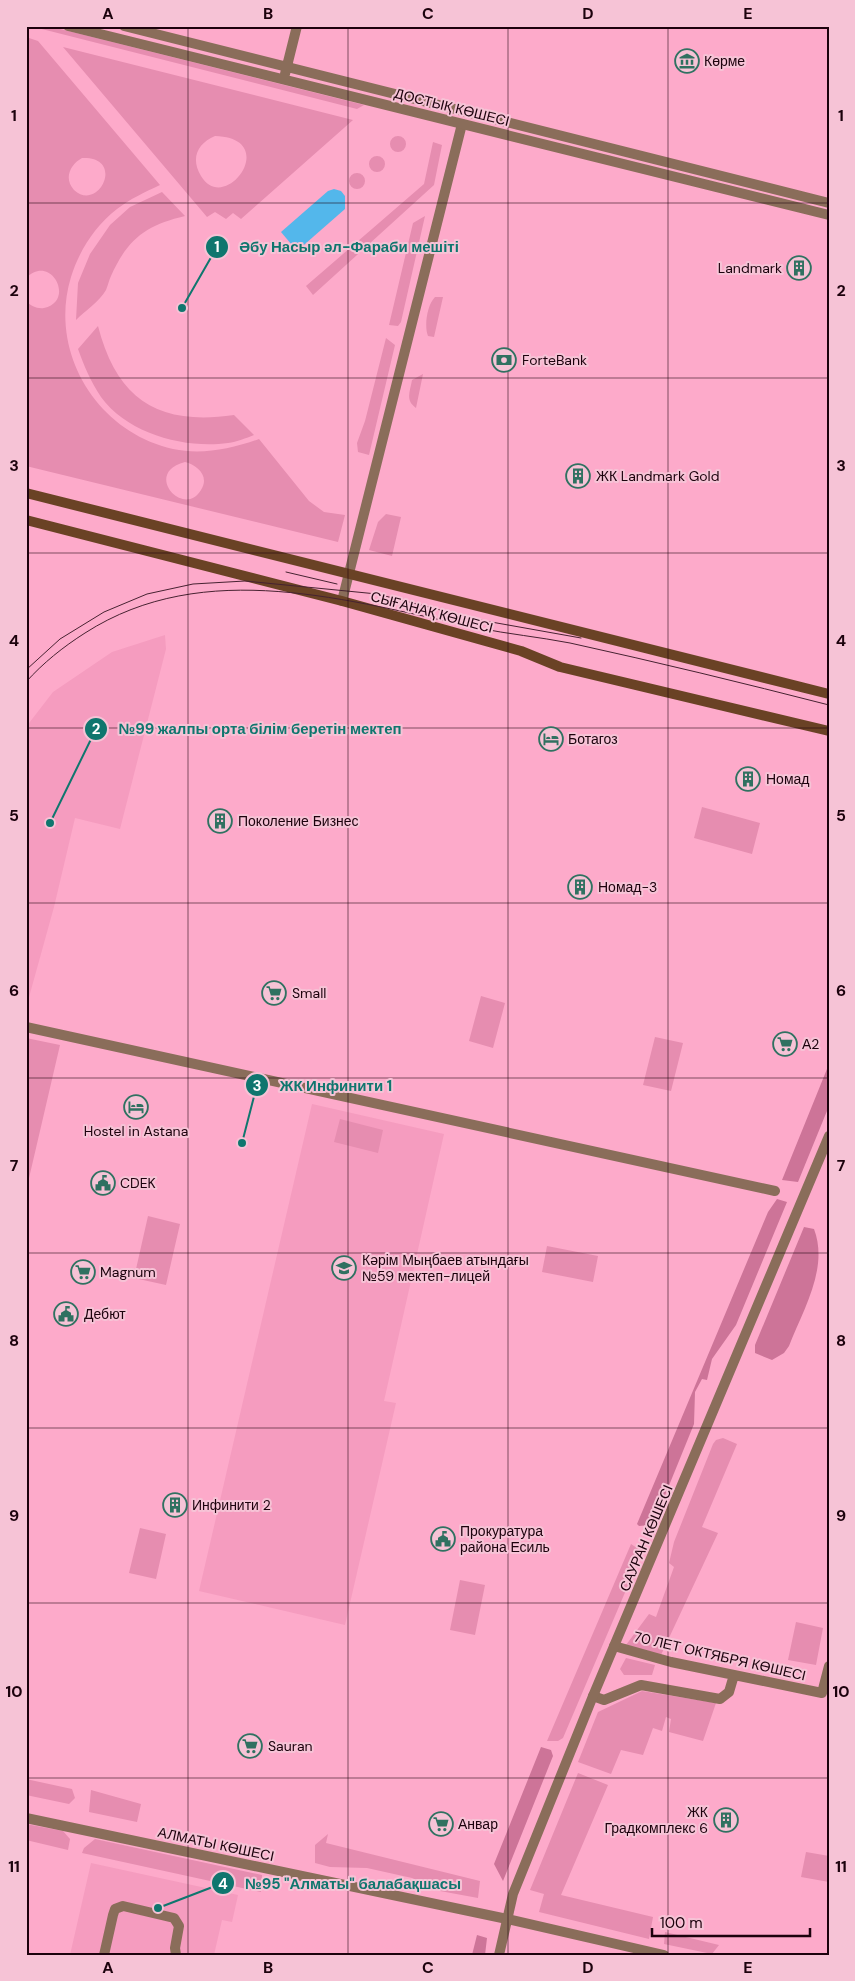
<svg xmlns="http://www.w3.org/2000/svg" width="855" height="1981" font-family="'DM Sans',sans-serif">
  <rect width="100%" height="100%" fill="#fdaaca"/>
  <path fill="#f59cbf" d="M165 635 166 649 120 829 75 818 54 907 26 1008V727L53 692 112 652Z
    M312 1104 444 1134 384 1401 396 1403 345 1625 199 1591Z
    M91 1863 238 1895 232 1922 222 1920 214 1955H70Z"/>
  <path fill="#e68db0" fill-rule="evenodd" d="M30 26H48L364 105 357 109Z
    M26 37 38 41 160 185C145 192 130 199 117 209 95 226 79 251 71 277 48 352 97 432 173 449 202 455 231 449 259 439L309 501 324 512 345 515 338 542 26 466V301C31 306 37 309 44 308 76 301 51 253 26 278ZM82 158C126 156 99 213 74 190 63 178 71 164 82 158ZM185 462C197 465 210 476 201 490 184 519 142 473 185 462Z
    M63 47 353 120 241 219 233 213 226 219 215 212 207 217ZM215 136C282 138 225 216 201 176 190 158 198 143 215 136Z
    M390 144a8 8 0 1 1 16 0a8 8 0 1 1-16 0Z
    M433 142 442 145 434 185 313 295 306 286 424 184Z
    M369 164a8 8 0 1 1 16 0a8 8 0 1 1-16 0Z
    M349 181a8 8 0 1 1 16 0a8 8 0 1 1-16 0Z
    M162 192 185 216C147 225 128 238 111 276 109 280 108 285 106 290 100 301 85 311 76 320L78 283 90 254 110 225 130 207Z
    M425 216 401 322 398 326 389 325 413 223Z
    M435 297H443L434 337 428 336C424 326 427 305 435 297Z
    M98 326C117 400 159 426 234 415L254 435C246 438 237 442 228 443 185 449 128 434 101 397 91 382 84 366 78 349Z
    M386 338 395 345 369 455 358 452 357 443 365 421Z
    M423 374 416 408C405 400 410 392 412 380Z
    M386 514 401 517 392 556 369 550 378 522Z
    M702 807 760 823 752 854 694 838Z
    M481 996 505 1003 493 1048 469 1041Z
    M655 1037 683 1043 671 1091 643 1085Z
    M26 1038 60 1045 26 1191Z
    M340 1119 383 1130 378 1153 334 1142Z
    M148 1216 180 1224 166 1285 134 1278Z
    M547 1246 598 1256 593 1282 542 1272Z
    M723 1438 737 1444 702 1527 718 1533 661 1655 626 1645 649 1614 656 1617 674 1567 669 1563 674 1542 713 1444 716 1440Z
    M140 1528 166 1534 156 1579 129 1573Z
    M631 1544 640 1550 638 1562 563 1738 558 1741H547Z
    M460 1580 485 1585 475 1635 450 1630Z
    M796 1622 823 1628 816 1665 788 1660Z
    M626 1658 655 1665 652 1675H624L620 1669Z
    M642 1691 716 1703 703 1741 669 1732 671 1719 666 1717 662 1731 653 1728 643 1755 621 1750 611 1774 578 1762 598 1712Z
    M578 1773 608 1785 561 1895 653 1917 649 1939 539 1912 544 1894 530 1890Z
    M26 1779 72 1789 75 1798 69 1804 26 1795Z
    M91 1790 141 1804 137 1822 89 1812Z
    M26 1824 63 1831 70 1839 68 1850 26 1840Z
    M328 1834 326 1843 480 1881 478 1898 440 1891 412 1878 367 1868 330 1867 315 1863V1845Z
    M95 1839 262 1875 261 1892 82 1853 84 1848Z
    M806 1852 829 1856V1882L801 1877Z
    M665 1932 719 1945 712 1954 664 1944Z"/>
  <path fill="#cd7498" d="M829 1064V1106L798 1182 782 1180Z
    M777 1199 787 1202 736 1325 712 1359 707 1380 702 1379 695 1392 694 1424 655 1520 650 1525 639 1526 637 1524 768 1212Z
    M804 1227 814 1229C829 1268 803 1310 789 1346L784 1353 772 1360 755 1353V1345Z
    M541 1747 551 1750 553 1756 503 1881 494 1864Z
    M477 1935 487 1938 485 1955H472Z"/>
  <path fill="#53b7eb" d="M334 189 341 191 345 196V209L297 251 281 232 328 191Z"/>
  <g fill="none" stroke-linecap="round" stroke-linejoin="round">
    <path stroke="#8a6d5a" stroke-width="10" d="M342 601 462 124
      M26 1027 775 1191
      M614 1646 671 1662 822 1693 829 1666
      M593 1696 604 1700 641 1685 720 1699 729 1692 734 1675
      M26 1818 507 1919 664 1955
      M104 1955 113 1915 115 1909 123 1906 174 1918 179 1926 175 1948 176 1955"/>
    <path stroke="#8a6d5a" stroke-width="10" d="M68 26 829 215
      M124 26 829 203
      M285 74 297 26
      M499 1955 513 1894 593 1696 829 1136"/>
    <path stroke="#6a4225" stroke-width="10" d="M26 493 829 694
      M26 520 342 601 521 651 560 667 829 731"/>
    <path stroke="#472231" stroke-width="1" d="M286 572 337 584
      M26 670 60 639 104 612 147 594 193 584 245 581 377 594 480 620 581 638
      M26 682C43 663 63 647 85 633 205 556 349 601 478 628 508 634 539 637 570 643 657 662 743 683 829 705"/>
  </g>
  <path fill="none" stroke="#1c020d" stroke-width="1" stroke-opacity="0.55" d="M188 26V1955M348 26V1955M508 26V1955M668 26V1955M26 203H829M26 378H829M26 553H829M26 728H829M26 903H829M26 1078H829M26 1253H829M26 1428H829M26 1603H829M26 1778H829"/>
  <defs>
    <g id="museum-ring" transform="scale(1.25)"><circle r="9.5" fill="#f6c3d6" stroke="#307161" stroke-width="1.5"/><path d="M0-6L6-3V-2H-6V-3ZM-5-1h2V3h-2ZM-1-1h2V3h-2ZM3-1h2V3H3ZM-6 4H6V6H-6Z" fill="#307161"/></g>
    <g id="building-ring" transform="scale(1.25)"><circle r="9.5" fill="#f6c3d6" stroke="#307161" stroke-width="1.5"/><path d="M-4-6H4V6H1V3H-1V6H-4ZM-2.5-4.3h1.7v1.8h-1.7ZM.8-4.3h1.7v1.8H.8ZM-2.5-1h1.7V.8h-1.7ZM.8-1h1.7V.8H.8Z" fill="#307161"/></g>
    <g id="bank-ring" transform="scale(1.25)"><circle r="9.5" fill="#f6c3d6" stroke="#307161" stroke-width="1.5"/><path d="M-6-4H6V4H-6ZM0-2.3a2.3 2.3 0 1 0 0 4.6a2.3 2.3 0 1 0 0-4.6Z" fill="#307161"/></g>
    <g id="hotel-ring" transform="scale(1.25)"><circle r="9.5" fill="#f6c3d6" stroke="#307161" stroke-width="1.5"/><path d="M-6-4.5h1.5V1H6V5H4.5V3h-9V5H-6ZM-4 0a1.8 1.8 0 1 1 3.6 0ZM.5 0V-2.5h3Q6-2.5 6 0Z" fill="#307161"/></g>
    <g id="supermarket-ring" transform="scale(1.25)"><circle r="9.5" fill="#f6c3d6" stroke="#307161" stroke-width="1.5"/><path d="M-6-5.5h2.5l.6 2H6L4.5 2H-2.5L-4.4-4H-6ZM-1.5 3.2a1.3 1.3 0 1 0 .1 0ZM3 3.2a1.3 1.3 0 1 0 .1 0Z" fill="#307161"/></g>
    <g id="civic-ring" transform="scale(1.25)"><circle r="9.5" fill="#f6c3d6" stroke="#307161" stroke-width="1.5"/><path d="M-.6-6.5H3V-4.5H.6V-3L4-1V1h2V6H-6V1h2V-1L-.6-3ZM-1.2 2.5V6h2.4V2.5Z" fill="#307161"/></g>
    <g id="school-ring" transform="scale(1.25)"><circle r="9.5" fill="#f6c3d6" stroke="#307161" stroke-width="1.5"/><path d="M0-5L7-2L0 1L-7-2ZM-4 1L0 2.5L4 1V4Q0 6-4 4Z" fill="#307161"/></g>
  </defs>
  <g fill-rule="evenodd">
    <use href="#museum-ring" x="687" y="61"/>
    <use href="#building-ring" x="799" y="268"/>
    <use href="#bank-ring" x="504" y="360"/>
    <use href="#building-ring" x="578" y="476"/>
    <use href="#hotel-ring" x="551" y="739"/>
    <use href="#building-ring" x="748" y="779"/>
    <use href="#building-ring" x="220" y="821"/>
    <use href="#building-ring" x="580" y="887"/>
    <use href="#supermarket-ring" x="274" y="993"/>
    <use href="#supermarket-ring" x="785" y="1044"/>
    <use href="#hotel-ring" x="136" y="1107"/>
    <use href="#civic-ring" x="103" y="1183"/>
    <use href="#school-ring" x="344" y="1268"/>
    <use href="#supermarket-ring" x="83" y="1272"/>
    <use href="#civic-ring" x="66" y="1314"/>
    <use href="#building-ring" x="175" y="1505"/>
    <use href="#civic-ring" x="443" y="1539"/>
    <use href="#supermarket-ring" x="250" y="1746"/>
    <use href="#building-ring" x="726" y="1820"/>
    <use href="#supermarket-ring" x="441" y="1824"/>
  </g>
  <g text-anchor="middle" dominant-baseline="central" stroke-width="4" stroke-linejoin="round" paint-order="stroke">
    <g font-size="14" fill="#1c020d" stroke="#f6c3d6" text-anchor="start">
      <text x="704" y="61">Көрме</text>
      <text x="782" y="268" text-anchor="end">Landmark</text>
      <text x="522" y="360">ForteBank</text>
      <text x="596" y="476">ЖК Landmark Gold</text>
      <text x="568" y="739">Ботагоз</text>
      <text x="766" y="779">Номад</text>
      <text x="238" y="821">Поколение Бизнес</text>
      <text x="598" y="887">Номад-3</text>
      <text x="292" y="993">Small</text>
      <text x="802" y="1044">А2</text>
      <text x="136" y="1131" text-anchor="middle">Hostel in Astana</text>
      <text x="120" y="1183">CDEK</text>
      <text x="362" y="1260">Кәрім Мыңбаев атындағы<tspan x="362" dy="16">№59 мектеп-лицей</tspan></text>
      <text x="100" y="1272">Magnum</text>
      <text x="84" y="1314">Дебют</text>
      <text x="192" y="1505">Инфинити 2</text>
      <text x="460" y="1531">Прокуратура<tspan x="460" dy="16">района Есиль</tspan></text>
      <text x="268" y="1746">Sauran</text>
      <text x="708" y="1812" text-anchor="end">ЖК<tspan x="708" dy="16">Градкомплекс 6</tspan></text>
      <text x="458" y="1824">Анвар</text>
    </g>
    <g font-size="14" fill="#1c020d" stroke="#f6c3d6">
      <text transform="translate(452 107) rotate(14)">ДОСТЫҚ КӨШЕСІ</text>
      <text transform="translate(432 612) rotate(15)">СЫҒАНАҚ КӨШЕСІ</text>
      <text transform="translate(646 1538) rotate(-67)">САУРАН КӨШЕСІ</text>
      <text transform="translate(720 1656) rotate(13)">70 ЛЕТ ОКТЯБРЯ КӨШЕСІ</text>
      <text transform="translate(216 1844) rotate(12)">АЛМАТЫ КӨШЕСІ</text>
    </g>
  </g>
  <path fill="none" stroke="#0f766e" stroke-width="2" d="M182 308L217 247M50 823L96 729M242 1143L257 1085M158 1908L223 1883"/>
  <g fill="#0f766e" stroke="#f6c3d6" stroke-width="2">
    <circle cx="182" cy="308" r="5"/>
    <circle cx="50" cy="823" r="5"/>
    <circle cx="242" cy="1143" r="5"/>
    <circle cx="158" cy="1908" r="5"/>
    <circle cx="217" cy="247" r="12"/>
    <circle cx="96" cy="729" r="12"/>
    <circle cx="257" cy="1085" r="12"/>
    <circle cx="223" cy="1883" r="12"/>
  </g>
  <g font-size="15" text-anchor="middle" font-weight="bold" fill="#fff">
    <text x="217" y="252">1</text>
    <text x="96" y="734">2</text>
    <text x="257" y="1091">3</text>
    <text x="223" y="1889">4</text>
  </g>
  <g font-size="15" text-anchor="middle" font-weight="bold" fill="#0f766e" stroke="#f6c3d6" stroke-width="4" stroke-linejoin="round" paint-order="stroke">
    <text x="349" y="252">Әбу Насыр әл-Фараби мешіті</text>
    <text x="260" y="734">№99 жалпы орта білім беретін мектеп</text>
    <text x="336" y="1091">ЖК Инфинити 1</text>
    <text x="353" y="1889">№95 "Алматы" балабақшасы</text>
  </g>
  <rect width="855" height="1981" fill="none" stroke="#f6c3d6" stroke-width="55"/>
  <path d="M652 1928v8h158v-8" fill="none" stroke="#1c020d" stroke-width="2.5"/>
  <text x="660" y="1928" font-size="15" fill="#1c020d" stroke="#f6c3d6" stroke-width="4" paint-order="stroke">100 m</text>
  <rect x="28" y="28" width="800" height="1926" fill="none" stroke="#1c020d" stroke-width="2"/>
  <g font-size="16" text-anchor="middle" font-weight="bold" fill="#1c020d">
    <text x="108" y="19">A</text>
    <text x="268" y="19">B</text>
    <text x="428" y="19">C</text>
    <text x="588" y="19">D</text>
    <text x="748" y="19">E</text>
    <text x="14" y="121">1</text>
    <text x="841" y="121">1</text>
    <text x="14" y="296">2</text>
    <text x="841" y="296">2</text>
    <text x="14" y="471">3</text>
    <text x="841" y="471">3</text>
    <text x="14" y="646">4</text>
    <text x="841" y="646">4</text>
    <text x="14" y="821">5</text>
    <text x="841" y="821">5</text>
    <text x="14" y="996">6</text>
    <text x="841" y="996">6</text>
    <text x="14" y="1171">7</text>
    <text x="841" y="1171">7</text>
    <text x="14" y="1346">8</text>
    <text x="841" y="1346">8</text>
    <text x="14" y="1521">9</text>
    <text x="841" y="1521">9</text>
    <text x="14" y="1697">10</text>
    <text x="841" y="1697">10</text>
    <text x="14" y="1872">11</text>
    <text x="841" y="1872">11</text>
    <text x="108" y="1973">A</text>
    <text x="268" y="1973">B</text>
    <text x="428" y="1973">C</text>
    <text x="588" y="1973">D</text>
    <text x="748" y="1973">E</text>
  </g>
</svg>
